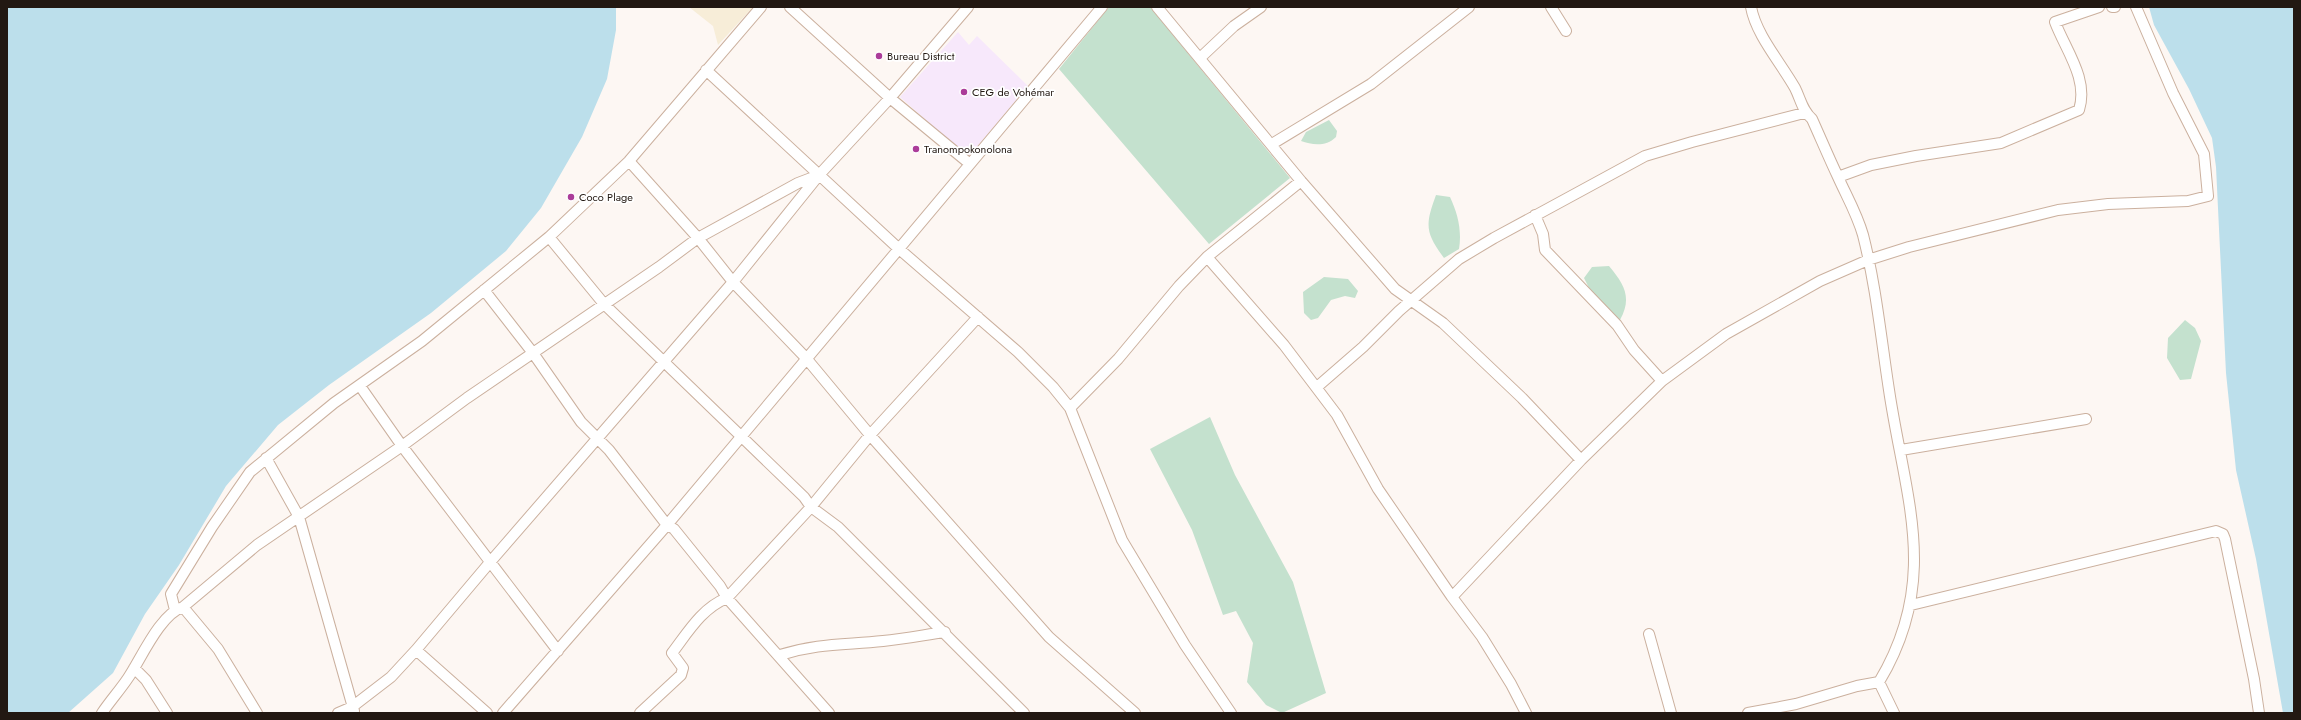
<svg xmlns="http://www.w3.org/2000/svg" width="2301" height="720" font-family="Jost,sans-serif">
  <rect width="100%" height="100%" fill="#fdf7f3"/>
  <path fill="#f7edd8" d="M689 7H753L718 45 713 26Z"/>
  <path fill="#f7e8fb" d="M958 32 969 45 977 36 1028 86 968 157 900 97Z"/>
  <path fill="#c4e1ce" d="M1109 7H1150L1290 178 1209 244 1059 69Z
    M1329 120 1337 131 1336 137C1326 147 1312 145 1301 141L1306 132Z
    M1436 195 1450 197C1458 214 1462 231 1459 249L1444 258C1425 232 1425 225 1436 195Z
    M1609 266C1625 285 1632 298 1620 320L1592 294 1584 278 1592 267Z
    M1324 277 1348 279 1358 291 1355 298 1345 296 1331 300 1318 318 1311 320 1304 313 1303 292Z
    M2185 320 2195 328 2201 341 2191 379 2180 380 2167 358 2168 338Z
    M1210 417 1235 475 1293 582 1326 693 1282 713 1266 705 1247 682 1253 643 1236 611 1223 615 1192 530 1150 449Z"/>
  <path fill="#bcdfeb" d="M7 7H616V30L607 79 582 137 541 208 506 251 431 313 329 385 278 425 226 486 179 565 145 614 113 673 68 713H7Z
    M2149 7H2294V713H2283L2256 559 2236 470 2226 373 2216 167 2212 138 2189 89 2154 25Z"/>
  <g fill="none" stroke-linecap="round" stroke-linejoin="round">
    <g stroke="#cbb09e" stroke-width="12">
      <path id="minor" d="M790 7 890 98 970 164
        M1157 7 1301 181 1395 289 1443 323 1522 398 1581 460
        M1551 7 1566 31
        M2112 7H2115
        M1200 58 1234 26 1261 7
        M706 70 898 248 1018 352 1053 387 1070 408 1122 540 1185 645 1231 713
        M1272 144 1371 84 1469 7
        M629 161 698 238 733 282 806 358 870 435 1049 637 1135 713
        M1838 177 1871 165 1916 156 2001 143 2079 110C2089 79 2065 49 2055 22L2099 7
        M1535 215 1543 234 1545 250 1617 325 1634 350 1662 381
        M549 237 604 304 804 497 811 507 838 527 1024 713
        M1207 257 1284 345 1337 415 1378 489 1452 597 1482 637 1511 684 1526 713
        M484 290 533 353 581 422 609 450 667 525 674 529 720 586 727 598 829 713
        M360 386 402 446 558 651
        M1317 387 1363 347 1399 311 1459 259 1494 238 1645 156 1692 142 1804 113
        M1070 408 1118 359 1179 286 1207 257 1301 181
        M1901 450 2086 419
        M266 458 299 517 354 711
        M1452 597 1581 460 1662 381 1726 334 1820 281 1868 260 1909 247 2058 210 2108 204 2188 201 2208 196 2204 154 2173 93 2136 7
        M1911 605 2216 531 2223 534 2225 539 2254 679 2259 713
        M183 607 218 649 257 713
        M175 610 171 594 212 527 250 472 334 403 422 341 549 237 629 161 761 7
        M1649 634 1671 713
        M416 650 487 713
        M780 655C818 643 845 645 883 641 904 639 924 635 945 632
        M134 668 146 680 167 713
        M1879 682 1894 713
        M102 713C110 701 120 690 128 678 141 659 160 614 183 607L257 545 402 446 467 398 659 267 698 238 798 183 819 175
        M338 713 352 707 391 677 416 650 491 561 733 282 819 175 890 98 968 7
        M503 713 667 525 1102 7
        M640 713 681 675 683 668 672 653C688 632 702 608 727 598L811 507 870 435 978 317
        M1748 713 1796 704 1857 686 1879 682C1941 579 1905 498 1889 390 1881 338 1876 286 1863 235 1857 214 1847 197 1838 177 1829 158 1821 139 1812 119 1802 110 1801 100 1795 88 1781 63 1756 35 1751 7"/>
    </g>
    <use href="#minor" stroke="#fff" stroke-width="10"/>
  </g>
  <g fill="#ab3c99" stroke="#fff" stroke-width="1.5">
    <circle cx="879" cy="56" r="4"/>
    <circle cx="964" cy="92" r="4"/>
    <circle cx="916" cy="149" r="4"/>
    <circle cx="571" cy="197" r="4"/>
  </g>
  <g text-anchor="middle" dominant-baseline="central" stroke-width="3.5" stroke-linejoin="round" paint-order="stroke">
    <g font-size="11" fill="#221812" stroke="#fff" text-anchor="start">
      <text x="887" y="56">Bureau District</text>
      <text x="972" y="92">CEG de Vohémar</text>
      <text x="924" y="149">Tranompokonolona</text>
      <text x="579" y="197">Coco Plage</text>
    </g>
  </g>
  <rect width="2301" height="720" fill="none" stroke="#221812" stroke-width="16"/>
</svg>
